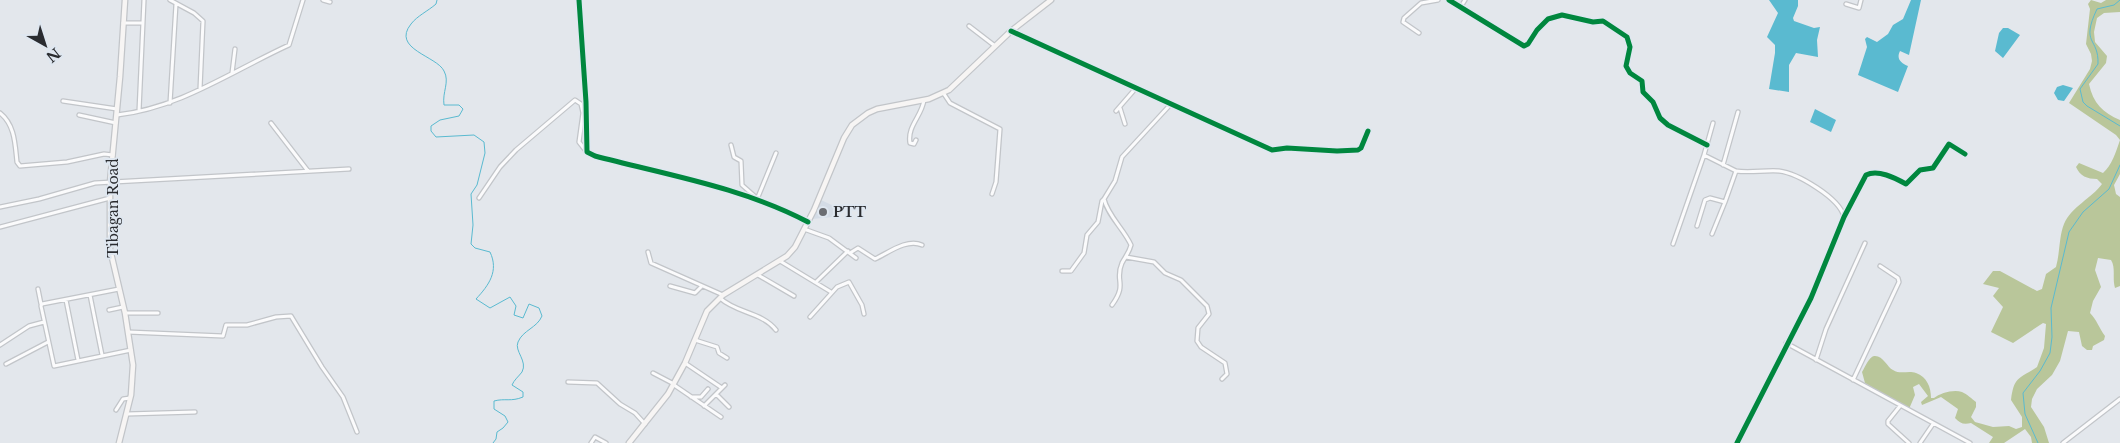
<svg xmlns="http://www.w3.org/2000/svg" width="2120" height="443" font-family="'Libre Baskerville',serif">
  <rect width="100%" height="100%" fill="#e3e7ec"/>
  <path fill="#d4dce6" d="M821 200 838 208 833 217 812 219Z"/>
  <path fill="#b9c69a" d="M2091 0 2101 3 2106 0H2120V12L2104 13 2097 18 2094 32 2095 42 2107 56 2106 63 2089 84C2093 103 2103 113 2120 120V174L2114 185 2116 194 2120 197V286L2115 288C2112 278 2116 268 2111 260L2098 258 2095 270 2101 287 2093 301 2090 313C2097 320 2099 328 2105 336L2104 340 2093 346 2092 350H2087L2082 346 2079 332 2068 331 2060 361 2052 375 2037 389 2032 399 2031 407 2044 427 2049 443H2032L2031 437 2025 429 2004 443H1989L1993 437 1971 423C1963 425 1960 423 1955 418L1958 409 1941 397 1922 405 1921 402 1928 396 1919 384 1913 387 1915 395 1909 409 1865 383 1862 372C1865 367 1869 357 1874 356 1883 355 1887 367 1893 370 1901 375 1908 370 1916 373 1927 377 1931 387 1931 398H1934C1940 393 1954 389 1962 392 1967 394 1972 399 1976 402V407L1971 417 1975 422 1993 427 2009 426 2016 429 2022 427V417L2011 400C2014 376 2019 379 2037 367L2044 348 2046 324 2043 323 2013 343 1991 332 2003 307 1993 296 1999 288 1983 284 1993 271H2000L2037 291 2042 289 2046 274 2056 267C2060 253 2059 236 2064 224 2071 207 2092 198 2102 184L2097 179C2087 179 2080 176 2076 167L2079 163 2103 173C2112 165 2116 152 2120 140L2116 135 2069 103 2090 69 2092 61 2091 54 2086 44 2090 9 2088 4Z"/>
  <path fill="#5abad0" d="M1769 0H1798V6L1793 18 1794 21 1814 28 1820 27 1817 40 1818 57 1796 53 1789 65V92L1769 89 1775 53V45L1767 37 1778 13Z
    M1911 0H1921L1909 55 1900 51C1896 59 1901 63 1908 66L1898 92 1858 75 1867 47 1865 39 1867 37 1877 42 1888 34 1893 25 1903 19Z
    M2003 28H2008L2020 35 2003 58 1995 51 1999 33Z
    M2063 85 2073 88 2064 101 2058 100 2054 93 2057 87Z
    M1815 109 1836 120 1831 132 1810 122Z"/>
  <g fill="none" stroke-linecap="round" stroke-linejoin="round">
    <path stroke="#5abad0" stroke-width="1" d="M437 0 436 4C428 11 417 16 411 24 391 49 437 56 444 71 450 82 442 92 444 105H459L463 109 459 116 440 120 431 126V131L436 137 474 135 484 142 485 153 477 185 471 194 473 225 471 244 475 248 490 252C499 271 489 285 476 299L490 308 510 297 516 306 514 315 523 318 529 304 539 308 542 316C537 328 523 330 518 342 514 351 528 361 522 372 519 376 514 380 512 385L523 392V397C511 402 505 398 494 401V409L505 416 508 422 503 428 497 432 496 439 493 443
      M2120 0 2114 5 2097 9C2080 45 2099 37 2098 64L2080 89 2083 102 2087 106 2120 126
      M2038 443 2025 414 2023 393 2040 371 2050 353 2052 337 2051 308 2069 232 2083 212 2109 189 2120 165"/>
    <g stroke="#c2c5c9" stroke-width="5.5">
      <path id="street" d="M170 0 194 13 203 21 200 89
        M323 0 330 2
        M579 0 586 102 587 152 595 156C667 175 741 187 808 222
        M1449 0 1524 46 1528 44 1537 30 1548 19 1562 15 1593 22 1603 21 1627 37 1630 47 1626 66 1630 73 1642 81 1643 92 1653 102 1660 118 1668 125 1707 145
        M1846 4 1859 8 1861 0
        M1460 8 1465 0
        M123 23H143
        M969 26 995 46
        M1011 31 1272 150 1287 148 1337 151 1358 150 1361 148 1368 131
        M1419 33 1403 22 1404 18 1421 3 1438 0
        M232 73 235 49
        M944 94 950 103 1000 129 996 182 992 194
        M63 101 117 109
        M170 103 176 4
        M1120 108 1125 124
        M139 111 144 0
        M1116 111 1136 88
        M0 113C15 125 15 144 17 162L20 166 67 162 104 154 113 155
        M79 115 116 123
        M117 115C180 108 232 71 289 45L303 0
        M271 123 308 171
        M1713 123 1704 155 1736 171
        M916 140 914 144 910 143C907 126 922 116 924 100
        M731 145 734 157 741 161 742 185 759 200
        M1723 165 1738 112
        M758 197 776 153
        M479 198 500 167 516 150 575 100 581 104 583 113 579 142 586 151
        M0 207 39 199 95 183 349 169
        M1697 226 1705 200 1710 198 1725 202 1736 171C1750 173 1765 170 1779 171 1797 173 1840 198 1844 217
        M0 227 110 198
        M804 229 829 238 856 258
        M1712 234 1725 202
        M1673 244 1704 155
        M648 252 651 263 723 295
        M850 253 858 248 875 259C888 253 907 238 922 245
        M1126 257 1154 262 1165 273 1181 280 1207 306 1209 314 1198 328 1197 341 1201 347 1225 363 1227 374 1222 379
        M780 261 831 292
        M1062 271H1071L1084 253 1087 235 1098 222 1102 201 1104 199
        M758 275 794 296
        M816 282 848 251
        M670 286 695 293 702 286
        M38 289 41 304
        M119 289 42 304 41 306 54 366 131 350
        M90 295 102 355
        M720 298C736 313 762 312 776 330
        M66 300 78 360
        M1112 305C1128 283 1114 281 1122 263 1125 257 1129 253 1131 245 1124 229 1108 216 1104 199L1115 181 1122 157 1170 105
        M109 310 123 307
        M125 313H158
        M810 317 837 287 849 282 862 305 864 314
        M128 332 223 336 226 325H247L276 317 291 316 322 367 343 397 357 432
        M695 340 717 347 719 353 727 358
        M1786 343 1970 443
        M0 345 29 326 44 322
        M1816 360 1826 329 1865 243
        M685 363 722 388
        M6 364 48 342
        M653 373 674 384
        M1853 380 1899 282 1898 278 1880 266
        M568 382 597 383 620 404 635 413 645 424
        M674 385 721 417
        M716 394 729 407
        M691 397H701L708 389
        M704 406 725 385
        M1900 406 1888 421V424L1909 443
        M116 410 123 399 130 398
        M127 414 195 412
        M591 443 595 437 606 443
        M1737 443 1811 298 1844 217 1866 175C1878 169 1895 178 1906 184L1920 170 1933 168 1949 144 1965 154
        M1920 443 1933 424
        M2063 443 2120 399"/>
    </g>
    <g stroke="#c2c5c9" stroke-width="7">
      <path id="secondary" d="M119 443 131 395 133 365 125 313 110 249V182L120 77 125 0
        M629 443 668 394 685 363 707 311 723 295 787 256 795 247 814 210 844 138 852 125 868 113 877 109 929 99 949 90 1011 31 1051 0"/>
    </g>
    <use href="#street" stroke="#fbfbfc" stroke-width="3"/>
    <use href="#secondary" stroke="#f7f5f4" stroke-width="4.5"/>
    <g stroke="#dfe7f0" stroke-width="8">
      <path id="cycleway" d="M579 0 586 102 587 152 595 156C667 175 741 187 808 222
        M1449 0 1524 46 1528 44 1537 30 1548 19 1562 15 1593 22 1603 21 1627 37 1630 47 1626 66 1630 73 1642 81 1643 92 1653 102 1660 118 1668 125 1707 145
        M1011 31 1272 150 1287 148 1337 151 1358 150 1361 148 1368 131
        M1737 443 1811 298 1844 217 1866 175C1878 169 1895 178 1906 184L1920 170 1933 168 1949 144 1965 154"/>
    </g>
    <use href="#cycleway" stroke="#00873e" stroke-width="5"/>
  </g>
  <circle fill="#6b6d72" stroke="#dfe7f0" stroke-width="2" cx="823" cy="212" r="5"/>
  <g text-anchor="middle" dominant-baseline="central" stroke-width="4" stroke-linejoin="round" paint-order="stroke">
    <g font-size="14" fill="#2a2c30" stroke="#dfe7f0">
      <text transform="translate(113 208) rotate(-90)">Tibagan Road</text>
    </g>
    <g font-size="14" font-weight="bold" fill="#2a2c30" stroke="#dfe7f0" text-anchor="start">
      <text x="833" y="212">PTT</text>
    </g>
  </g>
  <g transform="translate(45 45) rotate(141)" stroke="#dfe7f0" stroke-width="4" paint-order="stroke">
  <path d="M0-4L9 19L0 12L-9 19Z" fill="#2a2c30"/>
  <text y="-8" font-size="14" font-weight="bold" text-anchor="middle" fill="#2a2c30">N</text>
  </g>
</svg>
